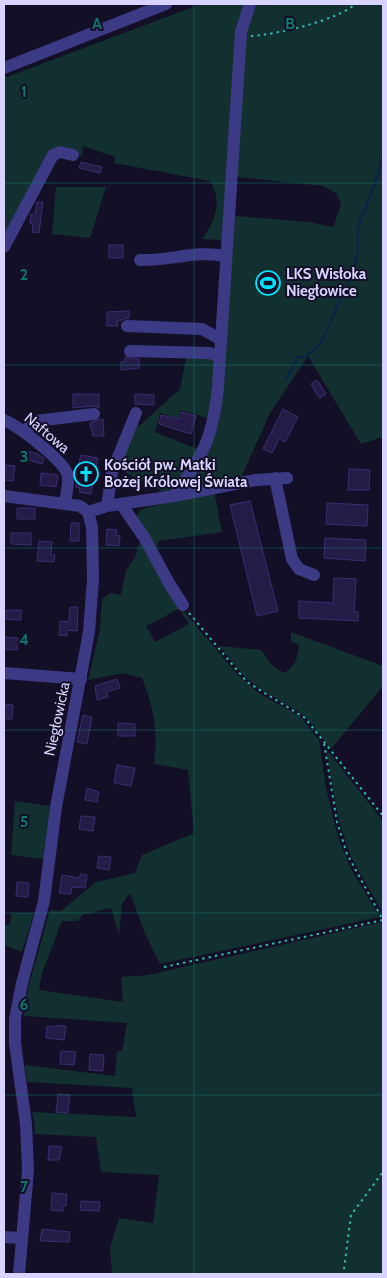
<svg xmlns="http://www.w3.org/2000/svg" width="387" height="1278" font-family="Cabin,sans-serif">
  <rect width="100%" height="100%" fill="#130f26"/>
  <path fill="#12302f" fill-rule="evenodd" d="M201 4H247L224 240 202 239C215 222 223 201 210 181L114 163 115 157 83 146 82 156 63 149 4 241V78Z
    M253 4H383V437L361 444 308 356 270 413 241 478 182 492C201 467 211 449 219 419L235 216 309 222 333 227 341 205 337 194 323 186 238 177 233 173 243 33Z
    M56 187H106L90 238 52 234Z
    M187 354 215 359 211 419 180 410 178 418 160 413 155 432 200 450 173 490 163 492 116 468 134 425 139 426 180 389Z
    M214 491 222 532 159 541 155 550 137 516 141 509Z
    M141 538 181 608 238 675 257 692 301 717 319 740 326 788 338 837 352 871 380 917 160 964 144 931 130 893 122 904 119 935 111 908 82 915 78 921H62L42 973 39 990 123 1002 121 977C130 975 139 977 148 975 225 957 304 940 382 922L383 1274H112L110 1248 119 1218 153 1223 159 1175 101 1172 96 1137 34 1134 35 1124 32 1112 136 1117 132 1088 27 1082 25 1065 115 1076 117 1051H122L127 1023 24 1016 28 988 49 913 51 910 61 911 96 882 135 873 142 855 194 833 188 770 154 764C158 732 154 708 142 678L123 673 88 680 100 630 102 599 110 593 121 595 126 571 135 557ZM179 609 189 624 155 642 146 626Z
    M291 632 383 666V686L331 749 311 723 299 712 257 687 244 676 219 646 261 650C268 659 274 670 285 673 296 664 298 657 299 644L291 642Z
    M326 749 383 821V914L351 857 339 822Z
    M15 801 50 806 44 859 11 855Z
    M11 913H34L22 952 4 945V925H10Z"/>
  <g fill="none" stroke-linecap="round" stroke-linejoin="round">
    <path stroke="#0c2248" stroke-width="2.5" d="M287 378 298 357H305L321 343 351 276 358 252V227L378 175 383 155"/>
  </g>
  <path fill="#241b47" stroke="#3b2d73" d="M81 162 102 167 100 173 79 168Z
    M37 202H43L39 233 32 232 33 224 30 223 31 214H35Z
    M109 245H123V258H109Z
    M129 311V318L117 321 118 326H107V312Z
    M125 357 139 359V368L121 370V362H125Z
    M317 380 326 394 319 398 311 384Z
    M73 394H99V408L93 406 73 408Z
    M135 394 154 395V405L135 404Z
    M283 409 298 417 285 442 279 439 272 453 263 449Z
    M181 412 196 416 191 434 159 424 161 415 179 419Z
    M100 419H103L104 436H93L90 423Z
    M27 451 38 454 44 458 42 464 25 459Z
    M81 455 98 458 91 494 79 492 80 488 76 487V473Z
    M5 465 15 466 13 481 4 480Z
    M349 469 370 470 369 490H348Z
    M41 473 58 475 56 487 40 485Z
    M250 501 278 611 257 616 230 505Z
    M327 503 368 505 367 526 326 524Z
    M17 508H35V519H17Z
    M71 523H79V541H70Z
    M107 529 117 530 116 535 120 536 119 546 106 545Z
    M11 533H31V545L11 544Z
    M325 538 366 540 365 561 324 558Z
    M39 541 52 542 51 555H55L54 562 37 561Z
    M334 578 356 579 354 612H358V621L299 618V601L333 603Z
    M70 607H78L77 631 67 630V636L59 635 60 621 69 622Z
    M6 610H21V620L6 619Z
    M5 637 18 638 17 650 4 649Z
    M117 679 120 688 107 692 108 697 97 700 95 686Z
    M4 704 13 705 12 719H4Z
    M83 715 92 717 87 744 77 742Z
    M118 723 135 724V736H118Z
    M117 765 135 768 131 786 114 783Z
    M87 788 99 792 97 802 85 800Z
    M81 816 95 817 93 831 79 829Z
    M99 856 111 857 109 870 97 868Z
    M80 874 87 875 85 888 72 887 71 894 59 893 62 875 80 878Z
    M17 882 29 883 28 897 16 896Z
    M57 1025 66 1026 64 1040 46 1038 47 1026 57 1027Z
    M61 1051 76 1052 74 1065 60 1064Z
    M90 1054 104 1055 103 1071 89 1070Z
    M58 1094 70 1095 68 1113 56 1112Z
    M49 1146 62 1147 59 1160H48Z
    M52 1193 67 1194 66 1206H63V1211L51 1210Z
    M81 1201 100 1202 99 1211 80 1210Z
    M42 1229 70 1232 69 1242 40 1241Z"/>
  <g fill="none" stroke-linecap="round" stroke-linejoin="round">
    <path stroke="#2fb8b0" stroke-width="2" stroke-dasharray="2.5 4" stroke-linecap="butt" d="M251 36C274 35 339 20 355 4
      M189 613 247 682 305 718 383 816
      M164 967 383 920 347 854 337 822 324 743
      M344 1269 351 1215 383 1172"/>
    <path stroke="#3d3a85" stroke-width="12" d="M4 68 166 4
      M4 247 53 155 60 152 73 155
      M140 260C170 261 196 250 225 256
      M127 326 202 329 220 339
      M130 351 209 353 219 356
      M4 420C18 426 65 461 68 476 69 484 66 495 65 503
      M26 432 31 423 36 421 94 414
      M275 478 292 559 299 569 314 575
      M4 496 80 506 88 512 92 527 93 579 89 632 56 807 44 901 22 983 15 1019V1043L26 1124 28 1170 19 1274
      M174 496 256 480 287 478
      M121 504 144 537 169 583 183 605
      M107 506 112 472 136 413
      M88 512 107 506 174 496C203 456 213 437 218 387L241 32 250 4
      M4 673 81 679
      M4 1237 22 1238"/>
  </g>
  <path fill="none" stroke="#0f766e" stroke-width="1" stroke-opacity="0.55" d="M194 4V1274M4 183H383M4 365H383M4 548H383M4 730H383M4 913H383M4 1095H383"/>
  <defs>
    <g id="stadium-ring" transform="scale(1.25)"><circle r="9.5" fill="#130f26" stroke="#00e5ff" stroke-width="1.5"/><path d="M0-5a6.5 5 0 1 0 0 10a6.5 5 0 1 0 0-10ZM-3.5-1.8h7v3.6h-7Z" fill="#00e5ff"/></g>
    <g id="church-ring" transform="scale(1.25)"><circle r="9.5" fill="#130f26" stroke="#00e5ff" stroke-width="1.5"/><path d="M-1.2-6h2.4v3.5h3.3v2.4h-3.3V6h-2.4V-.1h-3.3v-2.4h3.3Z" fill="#00e5ff"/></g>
  </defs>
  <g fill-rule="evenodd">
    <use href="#stadium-ring" x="268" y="283"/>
    <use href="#church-ring" x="86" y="474"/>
  </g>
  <g text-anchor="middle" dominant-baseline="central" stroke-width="4" stroke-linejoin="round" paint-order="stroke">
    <g font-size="15" font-weight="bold" fill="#d9d4ff" stroke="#130f26" text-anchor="start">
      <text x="286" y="274">LKS Wisłoka<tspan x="286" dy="17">Niegłowice</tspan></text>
      <text x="104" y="465">Kościół pw. Matki<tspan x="104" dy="17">Bożej Królowej Świata</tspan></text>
    </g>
    <g font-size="15" fill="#d9d4ff" stroke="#130f26">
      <text transform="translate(47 433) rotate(40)">Naftowa</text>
      <text transform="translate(57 719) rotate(-78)">Niegłowicka</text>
    </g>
  </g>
  <g font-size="16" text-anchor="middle" font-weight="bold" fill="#0f766e" stroke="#130f26" stroke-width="4" stroke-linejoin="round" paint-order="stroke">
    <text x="97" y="29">A</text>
    <text x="290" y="29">B</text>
    <text x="24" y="97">1</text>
    <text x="24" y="280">2</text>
    <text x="24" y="462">3</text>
    <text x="24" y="645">4</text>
    <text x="24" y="827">5</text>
    <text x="24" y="1010">6</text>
    <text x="24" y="1192">7</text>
  </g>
  <rect width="387" height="1278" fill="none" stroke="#d9d4ff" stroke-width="10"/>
</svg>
